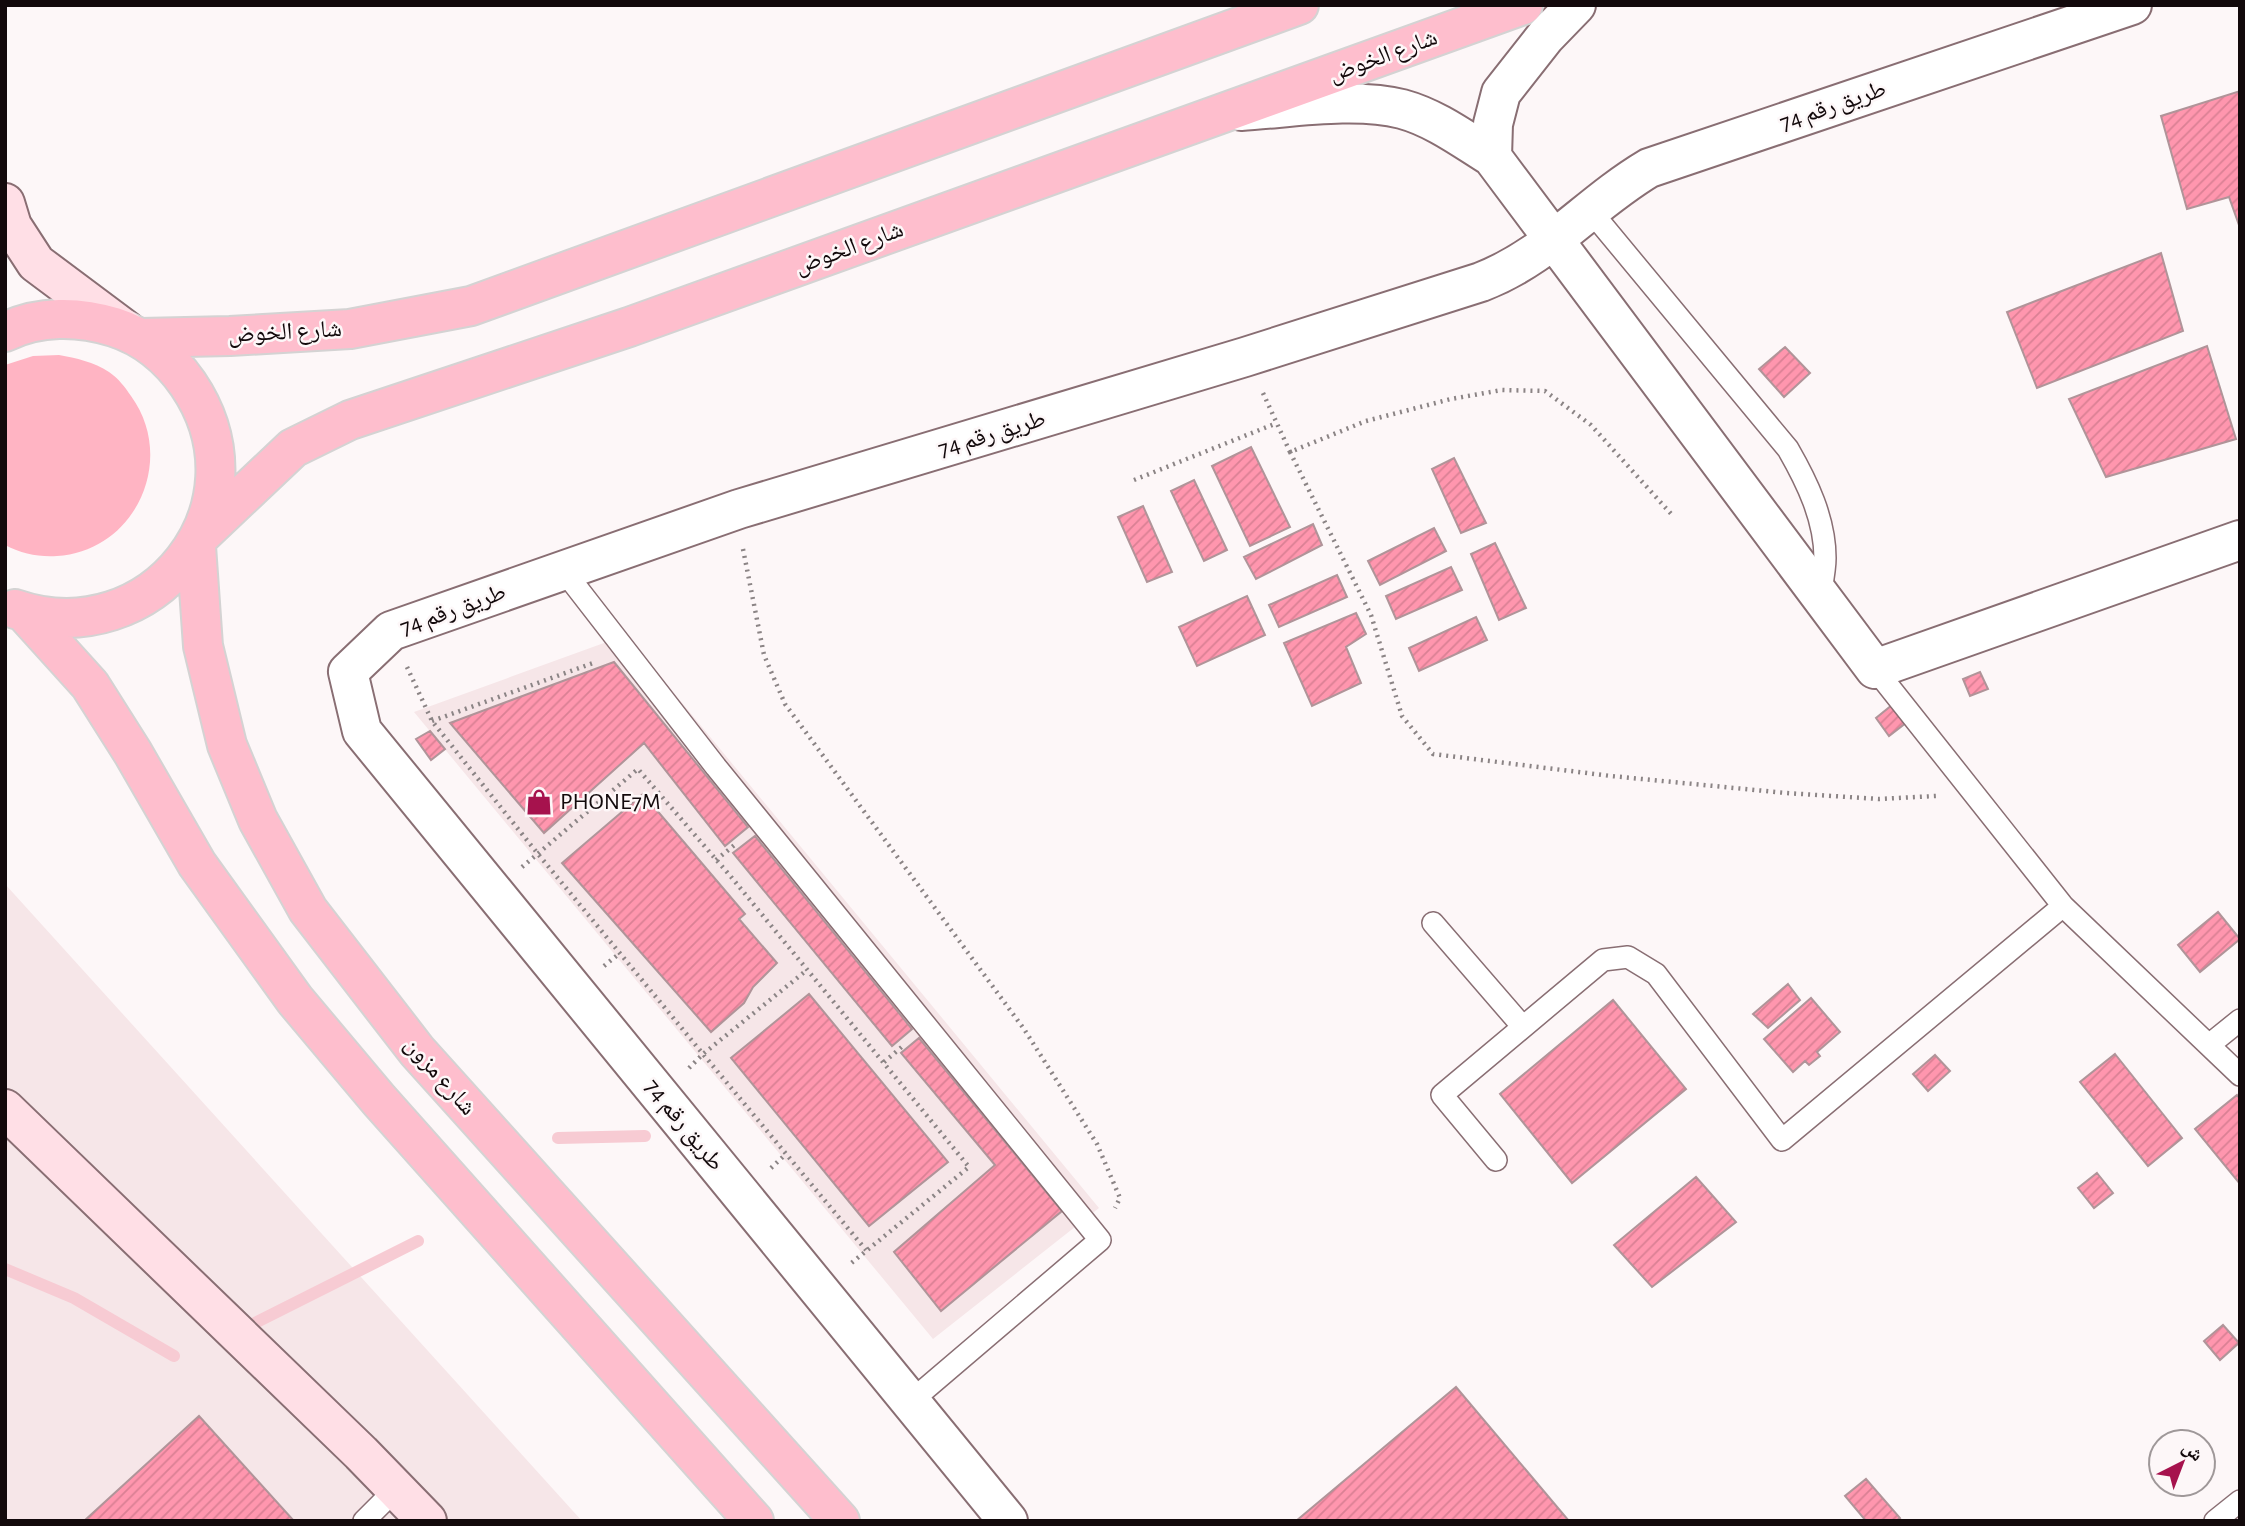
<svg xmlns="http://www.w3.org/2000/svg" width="2245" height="1526" font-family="'Alegreya Sans','Noto Naskh Arabic',sans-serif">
  <defs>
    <pattern id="building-hatch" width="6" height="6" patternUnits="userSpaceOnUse" patternTransform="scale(1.75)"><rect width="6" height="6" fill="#ff96ae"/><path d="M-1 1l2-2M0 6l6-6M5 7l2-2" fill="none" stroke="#da8094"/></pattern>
  </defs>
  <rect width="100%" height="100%" fill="#fdf7f8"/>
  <path fill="#f6e6e8" d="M626 635 1099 1208 933 1339 414 712Z
    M5 884 582 1521H5Z"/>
  <path fill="#ffb4c3" d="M59 355C76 358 94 362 109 372 118 378 125 387 131 396 177 459 136 551 57 556 38 557 22 554 5 545V365L33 356Z"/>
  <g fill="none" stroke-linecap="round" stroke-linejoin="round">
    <path stroke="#f7cbd3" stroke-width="12" d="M558 1138 645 1136
      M5 1269 74 1298 174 1356
      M253 1324 418 1241"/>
  </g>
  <path fill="url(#building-hatch)" stroke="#b09499" stroke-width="2" d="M2240 91V228L2229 197 2187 209 2161 116Z
    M2161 253 2183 331 2037 388 2007 312Z
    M2207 346 2236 439 2106 477 2069 399Z
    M1785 347 1810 373 1784 397 1759 369Z
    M1251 447 1290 527 1250 546 1212 466Z
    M1454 458 1486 523 1461 533 1432 469Z
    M1194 480 1227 550 1204 561 1171 491Z
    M1143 506 1172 572 1147 582 1118 517Z
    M1313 524 1322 545 1256 579 1244 557Z
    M1434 528 1446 551 1380 585 1368 561Z
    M1495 543 1526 608 1499 620 1471 554Z
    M1451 567 1462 590 1396 619 1386 596Z
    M1337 575 1347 597 1279 627 1269 605Z
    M1247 596 1265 635 1197 666 1179 627Z
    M1356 613 1366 634 1346 647 1361 683 1312 706 1284 643Z
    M1476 617 1487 640 1419 671 1409 648Z
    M614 662 748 827 725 846 644 743 544 833 450 723Z
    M1980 672 1988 689 1970 696 1963 679Z
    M1897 701 1911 719 1889 736 1876 718Z
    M430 731 445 749 431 760 416 739Z
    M643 794 745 914 739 919 777 963 753 987 744 1003 711 1032 562 863Z
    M755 836 912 1029 892 1046 733 853Z
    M2218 912 2240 939 2200 972 2178 945Z
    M1788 984 1800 1000 1768 1028 1753 1014Z
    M809 994 948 1162 869 1226 731 1058Z
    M1811 998 1840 1032 1817 1052 1820 1056 1809 1065 1805 1061 1793 1072 1764 1039Z
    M1613 1000 1686 1089 1572 1183 1500 1094Z
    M919 1038 1062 1211 941 1311 894 1252 995 1165 901 1053Z
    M2115 1054 2182 1138 2148 1166 2080 1082Z
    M1935 1055 1950 1071 1928 1091 1913 1074Z
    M2237 1095 2240 1099V1184L2195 1129Z
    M2097 1173 2113 1193 2094 1208 2078 1188Z
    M1696 1177 1736 1222 1652 1287 1614 1245Z
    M2223 1325 2239 1343 2220 1360 2204 1341Z
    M1456 1387 1569 1521H1296Z
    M199 1416 294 1521H84Z
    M1866 1479 1900 1518 1896 1521H1866L1845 1496Z"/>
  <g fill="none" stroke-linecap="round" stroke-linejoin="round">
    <g stroke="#896e73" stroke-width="24">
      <path id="lane" d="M1589 209 1788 449C1807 482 1825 519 1825 558 1825 570 1822 584 1820 596
        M564 571 716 767 1100 1240 910 1402
        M1875 669 2063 906 2240 1075
        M1433 923 1523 1027
        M2209 1045 2240 1020
        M1496 1160 1442 1095 1603 960 1628 957 1656 974 1782 1140 2063 906
        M364 1521 396 1489
        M2215 1521 2240 1501"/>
    </g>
    <g stroke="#896e73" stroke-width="42">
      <path id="street" d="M1241 111C1290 108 1355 97 1402 109 1435 118 1463 139 1492 157L1875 669 2240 540
        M1492 157 1493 124 1501 93 1545 37 1576 5
        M1008 1521 362 731 348 672 391 631 739 509 1245 357 1481 282C1548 256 1587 205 1649 168L2132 5"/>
    </g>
    <g stroke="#896e73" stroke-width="42">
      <path id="secondary" d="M5 203 12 226 36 263 127 331
        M5 1109 361 1453 427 1521"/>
    </g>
    <g stroke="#d4d3d3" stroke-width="42">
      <path id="primary" d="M5 332C39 315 79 316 114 327 145 337 170 358 188 384 271 506 152 656 15 609
        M141 338 230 336 350 329 471 306 1299 5
        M202 534 293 448 350 420 629 327 1523 5
        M196 546 203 646 227 745 258 820 308 910 417 1051 840 1521
        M24 612 90 685 133 753 197 864 295 1000 379 1100 754 1521"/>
    </g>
    <path stroke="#8b8485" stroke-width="4.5" stroke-dasharray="2 5" stroke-linecap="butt" d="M1263 393 1290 452 1366 421 1451 399 1502 390 1545 391 1591 425 1673 516
      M1290 452 1371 615 1402 716 1433 754 1611 776 1786 793 1879 799 1936 796
      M1134 480 1277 423
      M743 549 764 655 785 704 1024 1029 1097 1144 1120 1198 1115 1208
      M407 667 432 721 538 854 703 1054 807 970
      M432 721 596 662
      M716 860 737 843
      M522 867 638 769 732 878 969 1167 849 1265
      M604 966 620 953
      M884 1062 904 1045
      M689 1068 703 1054 866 1250
      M771 1168 786 1154"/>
    <use href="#lane" stroke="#fff" stroke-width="21"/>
    <use href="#street" stroke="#fff" stroke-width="38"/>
    <use href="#secondary" stroke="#ffdfe6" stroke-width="38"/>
    <use href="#primary" stroke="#febecd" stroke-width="38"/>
  </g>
  <defs>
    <g id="shop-bare" transform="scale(2.1)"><path d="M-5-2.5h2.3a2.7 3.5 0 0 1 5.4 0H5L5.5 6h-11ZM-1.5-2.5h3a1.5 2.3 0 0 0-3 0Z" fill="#a6124d" stroke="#fdf7f8" stroke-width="2.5" paint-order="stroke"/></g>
  </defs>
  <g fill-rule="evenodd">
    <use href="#shop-bare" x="539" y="802"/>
  </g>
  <g text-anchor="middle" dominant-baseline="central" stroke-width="5" stroke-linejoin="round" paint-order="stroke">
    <g font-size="24" fill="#12090b" stroke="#fdf7f8">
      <text transform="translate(1383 56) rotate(-20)">شارع الخوض</text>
      <text transform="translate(1833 106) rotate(-19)">طريق رقم 74</text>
      <text transform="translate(849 248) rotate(-20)">شارع الخوض</text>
      <text transform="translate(285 332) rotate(-3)">شارع الخوض</text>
      <text transform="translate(992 434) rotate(-17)">طريق رقم 74</text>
      <text transform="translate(453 610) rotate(-20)">طريق رقم 74</text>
      <text transform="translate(440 1076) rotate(49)">شارع مزون</text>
      <text transform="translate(684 1125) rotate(51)">طريق رقم 74</text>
    </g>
    <g font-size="24" fill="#12090b" stroke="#fdf7f8" text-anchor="start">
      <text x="560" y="802">PHONE7M</text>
    </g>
  </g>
  <rect width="2245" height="1526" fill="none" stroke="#12090b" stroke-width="14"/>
  <g transform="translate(2182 1463) rotate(42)"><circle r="33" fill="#fdf7f8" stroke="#9f9899" stroke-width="2"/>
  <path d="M0-5L12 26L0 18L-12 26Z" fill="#a6124d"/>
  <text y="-10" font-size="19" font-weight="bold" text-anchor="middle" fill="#12090b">ش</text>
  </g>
</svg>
